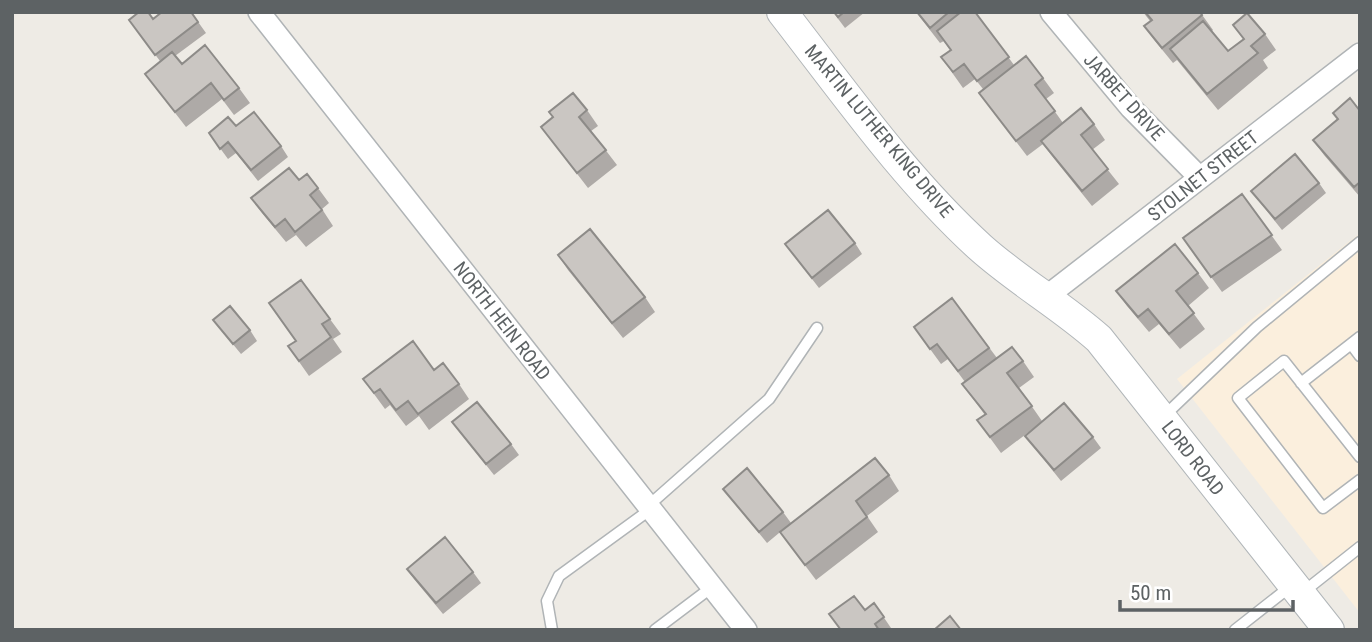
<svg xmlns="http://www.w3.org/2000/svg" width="1372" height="642" font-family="'Roboto Condensed',sans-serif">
  <rect width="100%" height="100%" fill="#eeebe5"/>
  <path fill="#fbefdd" d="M1360 233V613L1177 379Z"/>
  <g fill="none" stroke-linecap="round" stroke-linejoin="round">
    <g stroke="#b0b4b6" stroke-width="13">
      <path id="service" d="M1351 344 1360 356
        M1301 383 1360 337
        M1163 417 1257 327 1360 242
        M1360 457 1284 361 1238 398 1323 508 1360 480
        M648 506 769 399 817 328
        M1302 593 1360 547
        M552 630 547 601 559 576 651 509
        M655 630 712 587
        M1235 630 1291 586"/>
    </g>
    <g stroke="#b0b4b6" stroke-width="24">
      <path id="minor" d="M259 12 746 630
        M1051 12 1131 108 1200 178
        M1046 297 1360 54"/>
    </g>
    <g stroke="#b1b6b9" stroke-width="32">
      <path id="secondary" d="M782 12C845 93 905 179 981 248 1018 281 1062 306 1099 339L1329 630"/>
    </g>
    <use href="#service" stroke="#fff" stroke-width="10"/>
    <use href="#minor" stroke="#fff" stroke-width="21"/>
    <use href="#secondary" stroke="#fff" stroke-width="30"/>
  </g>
  <path fill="#aeaaa7" d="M191 12 206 33 175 56 182 64 239 88 250 103 234 115 222 99 186 127 145 74 160 61 129 20 153 19Z
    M833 12H865L845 28Z
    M916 12H975L1014 65 1043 78 1054 93 1046 99 1063 123 1094 124 1105 140 1092 150 1119 184 1092 206 1052 156 1043 144 1027 156 979 93 983 89 975 79 963 88 941 57 950 50 944 41 940 43Z
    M1143 12H1200L1213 30 1211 32 1228 51 1243 39 1233 25 1265 34 1276 50 1263 60 1268 68 1218 110 1177 60 1173 63 1155 41 1144 26 1150 21Z
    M587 110 598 126 591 131 617 165 588 188 541 127Z
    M1360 111V197L1324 155 1313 140 1338 119 1333 113Z
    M236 126 281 146 288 157 258 181 236 153 228 159 209 133Z
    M299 180 318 188 329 203 322 209 333 226 306 247 296 235 286 242 262 213 251 198Z
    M1319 183 1326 193 1282 230 1251 191Z
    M1242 194 1282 250 1222 292 1183 238Z
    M855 243 862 254 819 288 785 244Z
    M558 255 645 297 655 312 623 338 568 270Z
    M1198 273 1209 288 1188 306 1205 329 1180 349 1159 324 1149 332 1127 306 1116 291Z
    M301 280 341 334 333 339 342 352 309 376 288 346 296 341Z
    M952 298 997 358 1023 361 1034 377 1019 388 1042 421 1093 437 1101 448 1061 481 1025 436 1034 428 1001 453 977 420 985 415 962 384 965 382 948 359 941 364 914 327Z
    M213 320 250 330 257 341 241 354Z
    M434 370 459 384 469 399 429 430 419 416 406 426 390 405 385 409 363 379Z
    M452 422 511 444 519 455 494 475Z
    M889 475 899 491 867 516 878 532 816 580 780 532Z
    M723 489 783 512 791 523 767 543Z
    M407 569 473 572 481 583 443 614 414 579Z
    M874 603 891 628 889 630H841Z"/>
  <path fill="#cac6c2" stroke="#8d8b88" stroke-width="2" d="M139 12H148L153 19 162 12H191L198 22 155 55 129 20Z
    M834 12H844L838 17Z
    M917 12H949L930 28Z
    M961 12H975L1009 57 977 81 964 64 953 72 941 57 951 50 937 31Z
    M1145 12H1200L1202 15 1162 48 1144 26 1152 20Z
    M1247 13 1265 34 1251 46 1258 53 1207 94 1170 49 1203 21 1228 51 1244 39 1233 25Z
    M205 45 239 88 224 100 211 83 175 112 145 74 172 52 182 64Z
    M1026 56 1043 78 1035 85 1055 111 1016 141 979 93Z
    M573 93 587 110 579 117 606 150 577 173 541 127 553 117 549 112Z
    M1350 98 1360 111V182L1354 187 1313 140 1338 119 1333 113Z
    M1081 108 1094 124 1081 135 1108 169 1082 191 1041 141Z
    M254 112 281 146 251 170 228 142 220 149 209 133 228 117 236 126Z
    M1295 154 1319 183 1275 219 1251 191Z
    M289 168 299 180 307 174 318 188 310 195 322 210 295 232 285 219 275 227 251 198Z
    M1242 194 1272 235 1211 277 1183 238Z
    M828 210 855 243 812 278 785 244Z
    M590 229 645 297 612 323 558 255Z
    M1175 244 1198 273 1176 291 1194 313 1169 334 1148 309 1138 317 1116 291Z
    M301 280 330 319 322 324 331 337 299 361 288 346 296 341 269 303Z
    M952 298 989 348 958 371 937 344 930 349 914 327Z
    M230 306 250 330 233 344 213 320Z
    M413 341 434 370 443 363 459 384 418 414 408 401 396 410 380 389 374 393 363 379Z
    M1012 347 1023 361 1007 373 1032 406 990 437 977 420 986 414 962 384Z
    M477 402 511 444 486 464 452 422Z
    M1064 403 1093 437 1054 470 1025 436Z
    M875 458 889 475 856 501 867 517 805 565 780 532Z
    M747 468 783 512 759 532 723 489Z
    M445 537 473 572 436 603 407 569Z
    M854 596 865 610 874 603 884 617 875 624 879 630H841L829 614Z
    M950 616 961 630H934Z"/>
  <g text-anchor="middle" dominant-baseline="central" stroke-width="6" stroke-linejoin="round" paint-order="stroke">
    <g font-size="19" fill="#5d6264" stroke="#fff">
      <text transform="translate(1124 97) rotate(48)">JARBET DRIVE</text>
      <text transform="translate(879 131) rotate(50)">MARTIN LUTHER KING DRIVE</text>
      <text transform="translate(1203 176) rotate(-38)">STOLNET STREET</text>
      <text transform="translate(502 321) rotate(52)">NORTH HEIN ROAD</text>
      <text transform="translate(1193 458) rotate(52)">LORD ROAD</text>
    </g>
  </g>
  <rect width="1372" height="642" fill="none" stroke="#5d6264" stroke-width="28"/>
  <path d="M1120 600v10h173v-10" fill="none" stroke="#5d6264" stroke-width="3.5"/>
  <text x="1130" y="600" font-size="21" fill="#5d6264" stroke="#ffffff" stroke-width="5" paint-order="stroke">50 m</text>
</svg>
